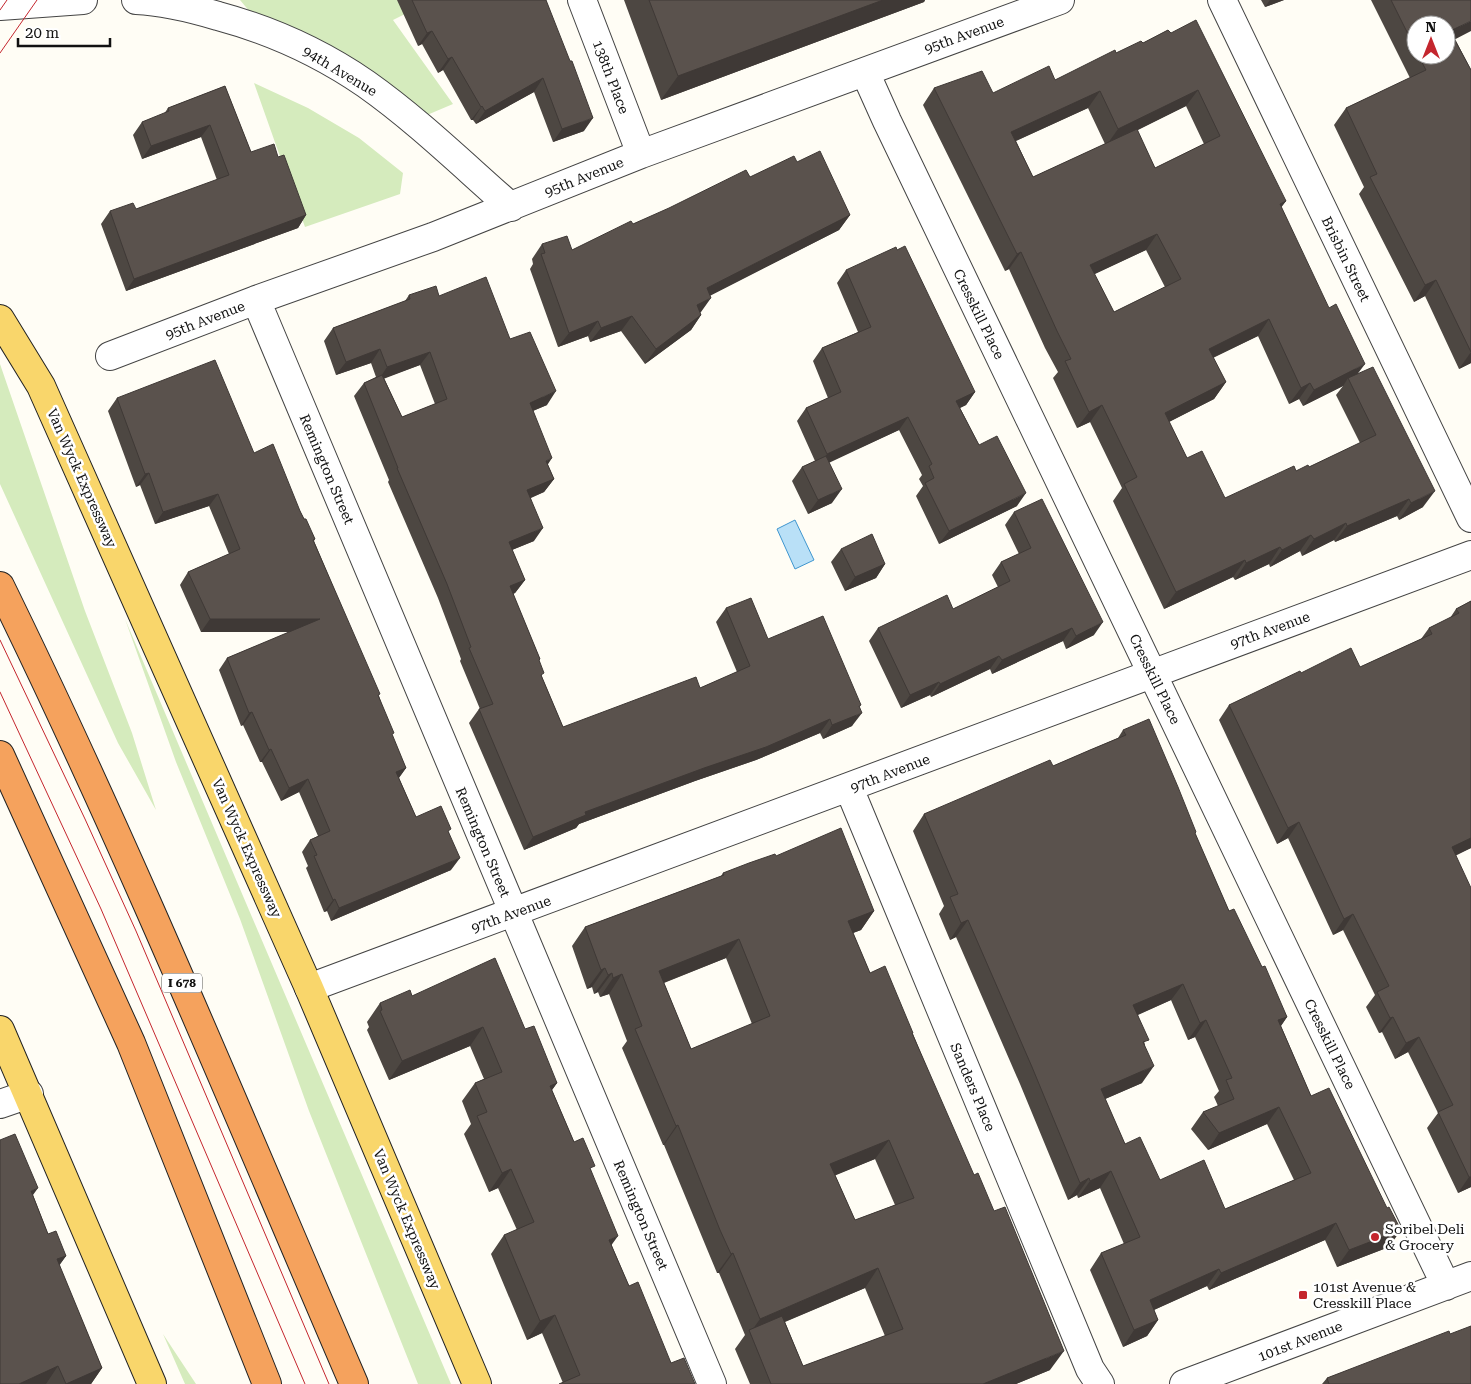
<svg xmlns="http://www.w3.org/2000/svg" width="1471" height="1384" font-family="'Roboto Serif',serif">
  <rect width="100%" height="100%" fill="#fffdf5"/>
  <path fill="#d5ebbd" d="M240 0H403L407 13 393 20 453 104 427 115 368 70 303 32 250 12Z
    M254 83 308 108 359 138 403 173 400 194 305 227Z
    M0 364 85 611 132 733 156 810 118 743 0 484Z
    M125 619 451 1384H418L309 1111 240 919 176 762Z
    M163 1334 196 1384H185Z"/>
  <path fill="#b9e0f7" stroke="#3f96cf" d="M795 520 814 560 795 569 777 529Z"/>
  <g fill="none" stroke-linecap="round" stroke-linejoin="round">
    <g stroke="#444" stroke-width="30">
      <path id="street" d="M136 0C163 1 191 8 218 16 270 30 321 53 366 84 417 120 463 165 511 207
        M582 0 641 154
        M1222 0 1471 518
        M0 6 83 0
        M865 72 887 121 1446 1286
        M256 300 712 1384
        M110 356 256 300 433 237 641 154 1060 0
        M849 788 1090 1369 1100 1384
        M309 988 1471 555
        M0 1104 29 1094
        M1184 1384 1471 1276"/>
    </g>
    <g stroke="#222" stroke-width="30">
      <path id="primary" d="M0 319 41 386 309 988 477 1384
        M0 1030 152 1384"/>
    </g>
    <g stroke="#222" stroke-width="30">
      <path id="highway" d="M0 586C128 847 239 1117 354 1384
        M0 755 131 1043 267 1384"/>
    </g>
    <use href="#street" stroke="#fff" stroke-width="28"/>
    <use href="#primary" stroke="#f9d66b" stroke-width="28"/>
    <use href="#highway" stroke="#f5a25d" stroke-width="28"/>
    <path stroke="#c4262e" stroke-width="1" d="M0 10 7 0
      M0 53 37 0
      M0 640 85 819 136 931 329 1384
      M0 692 101 909 305 1384"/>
  </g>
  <path fill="#4d4742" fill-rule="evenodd" d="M397 0H546L584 131 553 142 534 92 476 124 473 120H471L443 70 438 73 422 44 418 46Z
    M624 0H925L924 2 661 100Z
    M1261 0H1284L1265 7Z
    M1371 0H1471L1455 39 1471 70V363L1459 369 1425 296 1414 302 1359 194 1364 187 1334 125 1346 108 1410 78ZM1416 25 1446 55H1416Z
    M1168 30 1286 201 1281 207 1358 374 1423 507 1399 520 1397 516 1335 542 1334 540 1302 556 1300 551 1270 567 1269 564 1235 580 1233 577 1164 609 1113 501 1122 488 1090 422 1077 428 1053 378 1058 372 1045 348 1009 269 1005 271 923 105 934 88 993 93 1055 80 1116 53 1143 43ZM1186 106 1204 144 1155 168 1137 130ZM1088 108 1105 144 1033 177 1016 141ZM1146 250 1165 287 1114 312 1094 274ZM1258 336 1289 404 1299 399 1303 406 1343 386 1336 395 1360 443 1309 467 1296 471 1225 498 1187 458 1169 422 1214 399 1226 382 1213 358Z
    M225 86 251 152 278 157 306 215 298 228 126 291 101 224 110 211 136 209 217 180 201 137 142 159 133 135 142 122 164 114 168 108Z
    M797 162 850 215 839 230 710 295 700 313 701 315 691 330 645 364 621 331 590 342 588 336 558 347 530 269 533 264 532 259 542 244 572 250 633 224 750 177Z
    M846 270 975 392 966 405 960 408 979 445 1017 506 939 544 916 496 923 486 919 479 922 475 899 430 829 462 832 503 808 514 792 481 802 467 815 461 797 421 806 408 828 398 813 361 822 348 858 332 837 283Z
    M409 295 439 296 510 339 547 405 533 411 548 465 554 479 544 492 531 498 534 541 512 550 525 580 515 593 513 594 540 659 539 660 542 677 563 727 700 688 737 672 716 622 726 608 859 707 852 726 823 739 820 733 756 760 695 781 579 824 576 828 524 850 469 723 479 709H480L460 661 461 659 438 598 388 482 389 480 354 396 364 383 376 377 371 363 336 375 324 341 333 328 405 301ZM420 365 435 404 402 417 384 378Z
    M117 398 254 453 300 511 315 539 314 541 379 696 392 736 406 768 399 778 416 817 449 832 451 870 331 921 327 911 324 912 306 868 308 866 302 852 310 840 318 836 299 792 281 801 262 762H260L243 725 241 726 219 670 227 658 290 632H201L180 585 188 572 229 554 209 506 155 524 140 485 136 487 108 411Z
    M1014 512 1094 635 1066 649 1063 641 992 674 990 669 931 697 930 695 901 708 869 641 878 628 953 609 998 587 992 575 1001 562 1019 554 1005 525Z
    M841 549 885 564 876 578 845 591 831 562Z
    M1471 601V848L1455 855 1471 1187 1458 1193 1427 1128 1438 1113 1408 1052 1395 1059 1382 1032 1379 1033 1366 1007 1375 995 1343 930 1333 935 1288 838 1277 844 1219 720 1229 705 1301 673 1360 667 1421 639 1429 628 1450 618 1456 609Z
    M1123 730 1195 834 1229 911 1262 967 1287 1017 1281 1026 1311 1096 1389 1247 1337 1267 1325 1240 1209 1290 1207 1286 1154 1310 1158 1320 1147 1336 1123 1347 1090 1270 1101 1253 1124 1244 1100 1188 1078 1198 1077 1195 1068 1200 1020 1084 956 937 950 940 939 914 944 906 913 831 924 814 1053 766 1118 738ZM1171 1000 1188 1040 1195 1037 1219 1091 1214 1097 1218 1106 1203 1112 1191 1129 1208 1150 1267 1124 1294 1180 1225 1209 1160 1180 1125 1144 1105 1099 1142 1083 1145 1045 1138 1015Z
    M776 856 874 911 861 930 853 933 870 973 913 1034 1050 1370 1016 1384H750L735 1349 745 1335 719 1273H717L707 1249 664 1145H663L622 1048 627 1041 609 994 600 997 598 992 594 994 592 987 587 989 572 946 585 927 721 876 723 873ZM726 958 752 1024 691 1049 664 983ZM875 1159 895 1205 855 1220 835 1175ZM865 1288 885 1336 803 1366 785 1322Z
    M412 996 525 1029 557 1083 552 1090 574 1142 591 1171 612 1246 629 1286 671 1363 695 1384 563 1383 542 1333 527 1340 491 1254 504 1235 517 1230 498 1188 489 1192 464 1134 471 1124 462 1101 475 1083 484 1079 470 1046 389 1080 367 1030 369 1027 367 1022 380 1003Z
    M33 1195 48 1234 66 1256 59 1265 102 1368 91 1384H0Z
    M1450 1334 1471 1384H1322L1327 1378Z"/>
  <path fill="#3f3936" d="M883 0H925L924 2 661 100 678 76Z
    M1270 0H1284L1265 7Z
    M1471 21V31L1446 44 1450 31Z
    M432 31 422 44 418 46 427 33Z
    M452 57 443 70 438 73 448 59Z
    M543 78 534 92 476 124 485 111Z
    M1198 90 1186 106 1106 146 1118 129Z
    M1100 91 1088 108 1000 148 1011 132Z
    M482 106 473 120H471L481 107Z
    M593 118 584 131 553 142 562 129Z
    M210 125 201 137 142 159 151 146Z
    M1286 201 1274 217 1280 204Z
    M306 215 298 228 126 291 134 279Z
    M850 215 839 230 696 303 707 288Z
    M1157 234 1146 250 1078 282 1090 265Z
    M1021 252 1009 269 1005 271 1017 254Z
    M1436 280 1425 296 1414 302 1425 285Z
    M711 298 701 312 686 320 697 305Z
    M701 315 691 330 645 364 656 349Z
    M632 316 621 331 590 342 601 328Z
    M1269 319 1258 336 1197 365 1209 349Z
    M598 321 588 336 558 347 569 333Z
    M380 349 371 363 336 375 346 362Z
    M430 352 420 365 378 381 387 367Z
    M1471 352V363L1459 369Z
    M1365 364 1353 380 1348 378 1343 386 1303 406 1314 390Z
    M1226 382 1214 399 1153 430 1165 413Z
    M1310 383 1299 399 1289 404 1301 388Z
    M556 391 547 405 520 416 530 403Z
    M975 392 966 405 947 414 956 401Z
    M1102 405 1090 422 1077 428 1089 412Z
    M908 417 899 430 818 468 827 454Z
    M552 458 543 472 546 461Z
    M149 473 140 485 136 487 145 474Z
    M554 479 544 492 518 503 527 490Z
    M842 489 832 503 808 514 818 500Z
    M1435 491 1423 507 1399 520 1411 503Z
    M1026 493 1017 506 939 544 949 531Z
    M218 494 209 506 155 524 163 512Z
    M1409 499 1397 516 1335 542 1347 526Z
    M1346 523 1334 540 1302 556 1314 539Z
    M543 528 534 541 499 555 509 542Z
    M1311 535 1300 551 1270 567 1282 550Z
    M1280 547 1269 564 1235 580 1246 563Z
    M1245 560 1233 577 1164 609 1176 592Z
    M885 564 876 578 845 591 855 577Z
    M525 580 515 593 500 599 510 586Z
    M210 619H320L311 632H201Z
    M1103 622 1094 635 1066 649 1076 636Z
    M1072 628 1063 641 992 674 1002 660Z
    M999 656 990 669 931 697 940 684Z
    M939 682 930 695 901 708 910 695Z
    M861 705 852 717 862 713 852 726 823 739 832 725Z
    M252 712 243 725 241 726 249 713Z
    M830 719 820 733 756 760 695 781 579 824 576 828 524 850 533 837 585 812 704 768Z
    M271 749 262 762H260L269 750Z
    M406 768 397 780 396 772Z
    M308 779 299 792 281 801 289 788Z
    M1299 822 1288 838 1277 844 1288 828Z
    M1471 838V848L1441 863 1452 847Z
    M460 858 451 870 331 921 339 908Z
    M335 899 327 911 324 912 333 900Z
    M874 911 861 930 834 940 848 921Z
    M1353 914 1343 930 1333 935 1344 919Z
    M968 920 956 937 950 940 961 923Z
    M739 939 726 958 645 990 659 971Z
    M605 968 592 987 587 989 601 970Z
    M612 973 598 992 594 994 608 975Z
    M622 974 609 994 600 997 613 978Z
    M1183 984 1171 1000 1121 1022 1133 1005Z
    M1287 1017 1275 1034 1278 1020Z
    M1393 1017 1382 1032 1379 1033 1390 1018Z
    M1206 1020 1195 1037 1188 1040 1200 1023Z
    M483 1027 470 1046 389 1080 402 1061Z
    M1419 1037 1408 1052 1395 1059 1406 1043Z
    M1154 1066 1142 1083 1089 1106 1101 1089Z
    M557 1083 544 1101 550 1086Z
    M1279 1107 1267 1124 1208 1150 1219 1133Z
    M678 1125 664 1145H663L676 1126Z
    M889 1140 875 1159 817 1183 830 1164Z
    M511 1169 498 1188 489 1192 502 1173Z
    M1111 1171 1100 1188 1078 1198 1090 1181Z
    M1469 1177H1471V1187L1458 1193Z
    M1089 1178 1077 1195 1068 1200 1080 1183Z
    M38 1188 18 1216 31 1191Z
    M1336 1223 1325 1240 1209 1290 1221 1273Z
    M1401 1230 1389 1247 1337 1267 1349 1250Z
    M618 1236 605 1254 609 1240Z
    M733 1253 719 1273H717L731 1254Z
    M66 1256 47 1283 57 1259Z
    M878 1268 865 1288 751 1336 750 1333 760 1319Z
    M1219 1269 1207 1286 1138 1317 1150 1300Z
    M555 1315 542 1333 527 1340 540 1321Z
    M1158 1320 1147 1336 1123 1347 1134 1330Z
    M1064 1351 1050 1370 1016 1384H983Z
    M58 1366 46 1384H19Z
    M102 1368 91 1384H65Z"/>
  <path fill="#5a524d" stroke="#3f3936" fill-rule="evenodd" d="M412 0H546L570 61H572L593 118 562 129 543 78 485 111 482 106 481 107 452 57 448 59 432 31 427 33Z
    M649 0H883L678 76Z
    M1391 0H1471V21L1450 31 1471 70V352L1436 280 1425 285 1370 177 1377 174 1346 108 1426 70 1418 55H1446V25H1416V50Z
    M1196 20 1286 201 1280 204 1329 308 1336 304 1365 364 1314 390 1310 383 1301 388 1269 319 1209 349 1226 382 1165 413 1187 458 1202 451 1225 498 1294 466 1296 471 1308 465 1309 467 1376 435 1348 378 1373 367 1435 491 1411 503 1409 499 1347 526 1346 523 1314 539 1311 535 1282 550 1280 547 1246 563 1245 560 1176 592 1124 484 1137 477 1102 405 1089 412 1065 361 1071 359 1057 331 1021 252 1017 254 934 88 982 71 993 93 1049 66 1055 80 1115 50 1116 53 1141 41 1143 43 1168 30 1171 33ZM1198 90 1220 136 1155 168 1137 129 1033 177 1011 132 1100 91 1118 129ZM1157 234 1181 279 1114 312 1090 265Z
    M225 86 251 152 274 144 278 157 284 155 306 215 134 279 110 211 133 203 136 209 229 175 210 125 151 146 142 122 169 111 168 108Z
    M820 151 850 215 707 288 711 298 697 305 701 315 656 349 632 316 601 328 598 321 569 333 541 254 545 253 542 244 567 236 572 250 631 221 633 224 669 208 746 170 750 177 794 156 797 162Z
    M905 246 975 392 956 401 979 445 997 436 1026 493 949 531 925 483 934 478 929 466 932 464 908 417 827 454 806 408 841 392 822 348 871 327 846 270 896 247 897 250Z
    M486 277 510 339 530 332 556 391 530 403 552 458 546 461 554 479 527 490 543 528 509 542 525 580 510 586 540 659 539 660 544 673 541 675 563 727 696 677 700 688 750 666 726 608 751 598 768 639 823 616 861 705 859 706 862 713 832 725 830 719 766 747 704 768 585 812 586 815 533 837 479 709 493 704 469 648 471 647 447 584 397 468H398L364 383 382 375 402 417 447 399 430 352 387 367 380 349 346 362 333 328 410 299 409 295 436 286 439 296Z
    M215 360 254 453 273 444 300 511 304 519H306L315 539 313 540 380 694 378 695 394 733 392 734 406 768 396 772 416 817 441 806 451 829 448 831 460 858 339 908 335 899 333 900 314 856 317 855 310 840 330 831 308 779 289 788 271 749 269 750 252 712 249 713 227 658 320 619H210L188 572 240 549 218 494 163 512 149 473 145 474 117 398Z
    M826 456 842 489 818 500 802 467Z
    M1042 499 1103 622 1076 636 1072 628 1002 660 999 656 940 684 939 682 910 695 878 628 947 595 953 609 1010 581 1001 562 1031 548 1014 512Z
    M872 534 885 564 855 577 841 549Z
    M1471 601V838L1452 847 1471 888V1177H1469L1438 1112 1453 1105 1419 1037 1406 1043 1393 1017 1390 1018 1377 992 1389 986 1353 914 1344 919 1299 822 1288 828 1229 705 1300 671 1301 673 1351 648 1360 667 1432 634 1429 628 1459 613 1456 609Z
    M1149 719 1178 787 1196 832 1195 833 1229 911 1234 909 1262 967 1265 966 1287 1017 1278 1020 1311 1096 1329 1088 1387 1208 1389 1207 1401 1230 1349 1250 1336 1223 1221 1273 1219 1269 1150 1300 1158 1320 1134 1330 1101 1253 1140 1237 1111 1171 1090 1181 1089 1178 1080 1183 1032 1067 968 920 961 923 950 897 958 894 924 814 1050 760 1053 766 1090 750 1126 735 1123 730ZM1183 984 1200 1023 1206 1020 1232 1078 1226 1080 1234 1099 1203 1112 1219 1133 1279 1107 1311 1173 1225 1209 1204 1160 1160 1180 1140 1137 1125 1144 1101 1089 1154 1066 1143 1042 1149 1040 1133 1005Z
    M841 828 874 911 848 921 870 973 885 966 913 1033H912L974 1175 978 1173 994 1211 1005 1207 1064 1351 983 1384H771L749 1330 782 1316 803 1366 903 1329 878 1268 760 1319 733 1253 731 1254 720 1230 678 1125 676 1126 635 1029 642 1026 622 974 613 978 612 973 608 975 605 968 601 970 585 927 724 875 723 873 749 863 775 854 776 856ZM739 939 770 1016 691 1049 659 971ZM889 1140 914 1198 855 1220 830 1164Z
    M495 958 525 1029 534 1026 557 1083 550 1086 574 1142 583 1138 595 1166 590 1168 618 1236 609 1240 629 1286 638 1282 671 1363 684 1358 695 1384H559L580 1375 555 1315 540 1321 504 1235 534 1222 511 1169 502 1173 477 1116 487 1112 475 1083 502 1072 483 1027 402 1061 380 1011 382 1010 380 1003 410 990 412 996Z
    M15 1134 38 1188 31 1191 48 1234 56 1231 66 1256 57 1259 102 1368 66 1384 58 1366 19 1384H0V1140Z
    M1471 1326V1384H1329L1327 1378 1449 1331 1450 1334Z"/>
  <g fill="#c4262e" stroke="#fff" stroke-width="2">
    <circle cx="1375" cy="1237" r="5"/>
    <rect x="1298" y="1290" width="10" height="10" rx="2.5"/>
  </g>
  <g text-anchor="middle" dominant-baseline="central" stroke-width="5" stroke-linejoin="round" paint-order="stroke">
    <rect fill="#fff" stroke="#585858" stroke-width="1" x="162" y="973.5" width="40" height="19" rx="4"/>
    <g font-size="12" font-weight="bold" fill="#111">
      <text x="182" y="983">I 678</text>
    </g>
    <g font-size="14" fill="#111" stroke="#fff">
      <text transform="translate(964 35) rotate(-20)">95th Avenue</text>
      <text transform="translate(340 71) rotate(31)">94th Avenue</text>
      <text transform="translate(611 77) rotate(69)">138th Place</text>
      <text transform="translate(584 177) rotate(-22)">95th Avenue</text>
      <text transform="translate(1346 259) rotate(64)">Brisbin Street</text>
      <text transform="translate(979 314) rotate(64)">Cresskill Place</text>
      <text transform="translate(205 320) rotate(-21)">95th Avenue</text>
      <text transform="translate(327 469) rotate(67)">Remington Street</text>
      <text transform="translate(82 478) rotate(66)">Van Wyck Expressway</text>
      <text transform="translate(1270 630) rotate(-20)">97th Avenue</text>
      <text transform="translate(1155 679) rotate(64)">Cresskill Place</text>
      <text transform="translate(890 773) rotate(-21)">97th Avenue</text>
      <text transform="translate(483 842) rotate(67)">Remington Street</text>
      <text transform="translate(247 848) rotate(66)">Van Wyck Expressway</text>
      <text transform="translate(511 914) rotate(-20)">97th Avenue</text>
      <text transform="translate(1330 1044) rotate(64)">Cresskill Place</text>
      <text transform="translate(973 1087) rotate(67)">Sanders Place</text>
      <text transform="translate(641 1215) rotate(67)">Remington Street</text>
      <text transform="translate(407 1219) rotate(67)">Van Wyck Expressway</text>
      <text transform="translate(1300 1341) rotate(-21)">101st Avenue</text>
    </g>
    <g font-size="14" fill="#111" stroke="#fff" text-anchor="start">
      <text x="1385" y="1229">Soribel Deli<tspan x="1385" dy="16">&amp; Grocery</tspan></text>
      <text x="1313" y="1287">101st Avenue &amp;<tspan x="1313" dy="16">Cresskill Place</tspan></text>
    </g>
  </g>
  <g transform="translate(1431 40)"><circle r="24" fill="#ffffff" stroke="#a0a0a0"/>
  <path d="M0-4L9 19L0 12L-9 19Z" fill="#c4262e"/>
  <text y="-8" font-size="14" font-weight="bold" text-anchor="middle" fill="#111111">N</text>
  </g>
  <path d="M18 38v8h92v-8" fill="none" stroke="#111111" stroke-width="2.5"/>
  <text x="25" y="38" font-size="15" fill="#111111" stroke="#ffffff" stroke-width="4" paint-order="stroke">20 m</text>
</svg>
